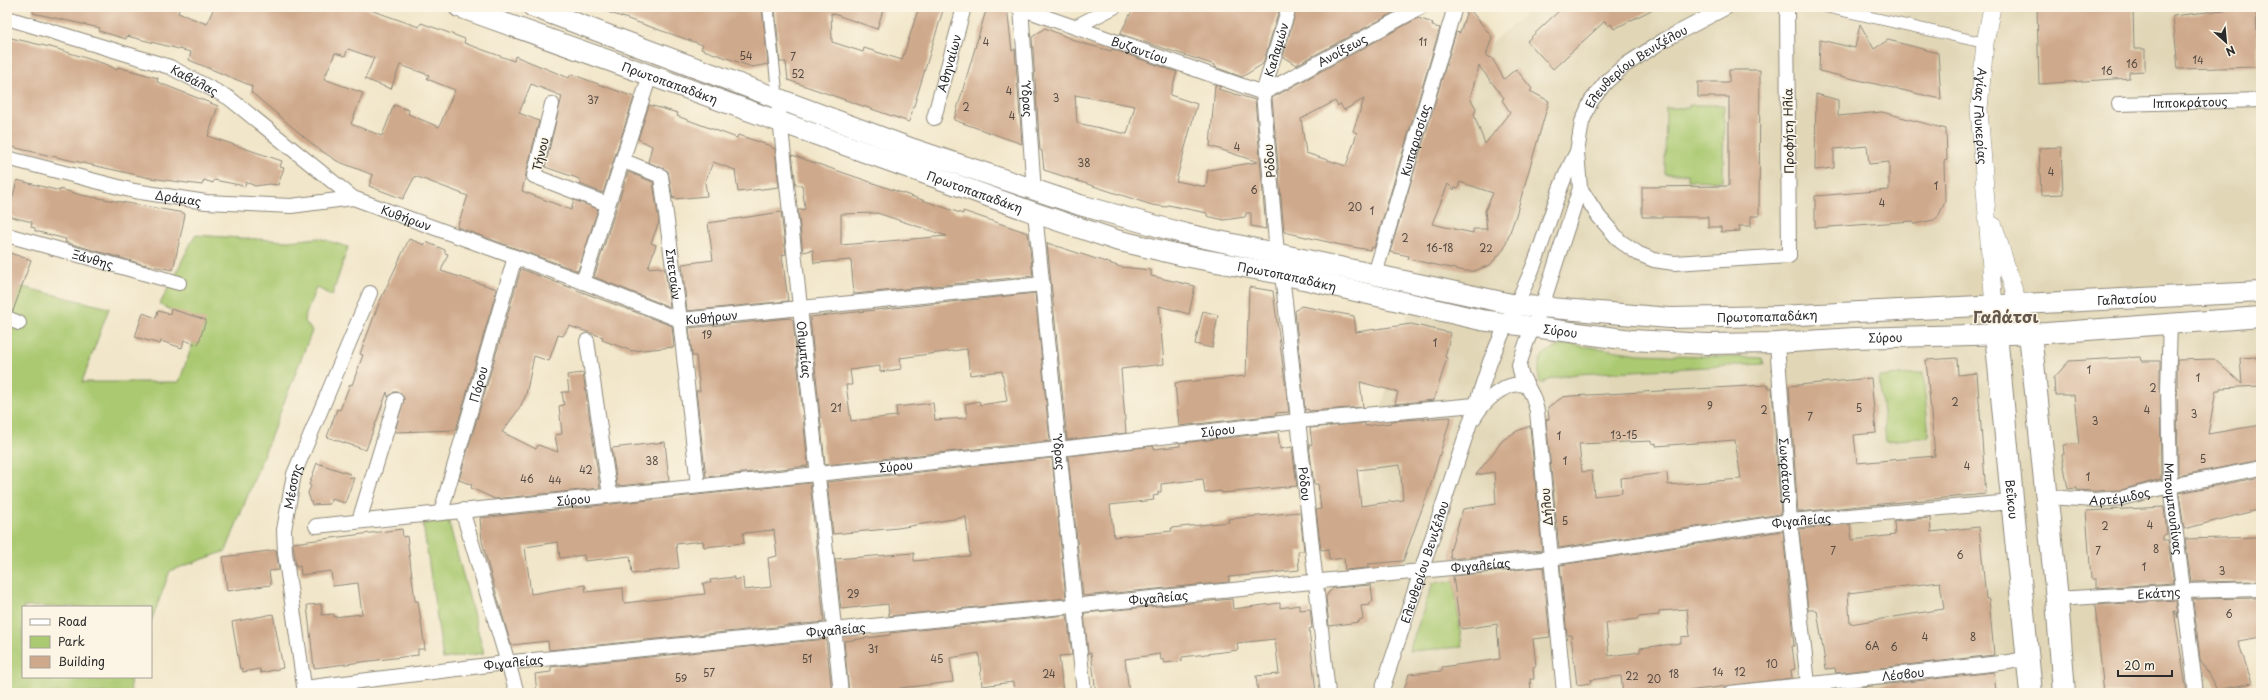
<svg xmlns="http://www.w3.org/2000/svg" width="2268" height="700" font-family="'Playpen Sans',sans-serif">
  <rect width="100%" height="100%" fill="#fcf5e5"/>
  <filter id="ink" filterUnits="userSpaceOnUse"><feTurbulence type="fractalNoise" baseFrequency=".025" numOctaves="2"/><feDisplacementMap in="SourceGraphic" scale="8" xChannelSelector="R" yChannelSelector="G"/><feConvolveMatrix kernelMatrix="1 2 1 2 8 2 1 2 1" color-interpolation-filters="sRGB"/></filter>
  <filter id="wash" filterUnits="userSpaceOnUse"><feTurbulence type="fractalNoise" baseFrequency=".012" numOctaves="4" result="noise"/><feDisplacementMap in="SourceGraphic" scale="16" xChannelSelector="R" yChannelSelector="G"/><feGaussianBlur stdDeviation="0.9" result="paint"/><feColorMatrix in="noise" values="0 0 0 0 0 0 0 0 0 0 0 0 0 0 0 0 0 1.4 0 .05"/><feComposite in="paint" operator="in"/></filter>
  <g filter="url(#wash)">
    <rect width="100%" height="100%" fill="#f1e6c9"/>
    <path fill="#e1d7b7" d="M1534 7H2261V437L2194 442 2215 693H1302L1481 51Z"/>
    <path fill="#aac971" stroke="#6a7a4e" d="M1689 105H1724L1723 181 1688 180V174H1665L1666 108H1689Z
      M195 235 288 241 319 238 348 247 332 296 316 287 304 320 312 331 226 551 170 571 151 622V607H23V677H130L131 693H7V310L14 285 109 308 82 382H179L199 326 160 304Z
      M1568 344 1639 354 1762 358 1764 364 1576 374 1558 377 1540 383C1535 357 1543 350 1568 344Z
      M1923 373 1929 437 1886 441 1879 377Z
      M448 519 484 653 443 659 423 524Z
      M1454 581 1462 647 1409 651 1433 583Z"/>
    <g id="blocks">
      <path fill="#cfa98b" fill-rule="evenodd" d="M33 7H180L178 13 207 24 214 7H362L419 27 421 23 441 30 465 39 464 43 514 61 515 56 569 78 571 74 634 97 603 193 580 184 581 181 577 178 545 167 562 96 531 84 519 113 539 121 522 191 571 210 574 200 598 209 578 271 457 227 468 196 415 176 403 199 369 186 373 175 337 161 317 148 251 92 252 86 189 60 191 52 127 36 126 39 99 31 100 28 33 13ZM348 49 374 58 365 79 391 89 400 65 429 75 427 79 455 90 439 127 408 114 409 110 394 105 382 136 351 124 363 93 324 79 335 53 345 56Z
        M599 7H762L768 64 752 67 701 49 703 45 599 9Z
        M775 7H884L877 29 831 13 832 42 863 52 864 48 902 60 919 7H944L909 122 788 80 786 62H780Z
        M987 7H1007L1012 51 1015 49 1022 144 954 120Z
        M1134 7H1280L1263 64 1242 77 1215 67V65L1120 34Z
        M1297 7H1379L1395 12 1296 65 1283 57Z
        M1468 7 1492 37 1486 56 1492 58 1504 79 1516 69 1532 89 1530 91 1549 101 1516 215 1504 249 1490 265 1474 271H1465L1408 259 1409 256 1390 252 1456 32 1460 33ZM1479 66 1504 98 1502 100 1510 112 1485 144 1474 115 1476 108 1470 98ZM1460 182 1493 193 1485 211 1487 229H1473V233L1432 224 1448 184 1454 190 1455 187 1458 188Z
        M1563 7H1657L1614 29 1611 24 1608 26 1605 21 1553 69 1527 41Z
        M2037 7H2133L2134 49H2145V71L2129 72V78L2039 84Z
        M2241 8V11L2256 9 2258 67 2178 69 2173 16Z
        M1418 18 1433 23 1432 26 1440 28 1374 248 1371 247 1370 250 1341 245 1284 232 1272 98ZM1364 99 1353 131 1357 133 1346 166 1306 153 1301 119 1335 101 1338 106 1340 104 1344 110Z
        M1860 24 1874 49 1888 40 1938 53 1941 99 1819 71 1820 40 1855 48Z
        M1045 28 1081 43 1111 51 1112 49 1177 72 1170 95 1197 104 1176 181 1206 187 1208 170 1258 162 1210 146 1215 85 1221 87 1218 89 1255 100 1266 229 1251 226V213H1246L1245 217 1224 220 1207 216V213L1168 205 1167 207 1152 205 1044 170 1042 151 1040 150 1032 37ZM1075 95 1135 106 1127 134 1077 123Z
        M7 37 54 48 108 65 117 70 118 67 158 78 157 82 218 106 208 136 282 161 280 167 284 168 278 185 269 184 255 186 246 182 245 186 214 180 213 183 204 180 202 185 150 178 7 146Z
        M1729 70H1760L1759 216H1751V226H1739L1740 231 1721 232V227H1708V217H1642V187L1729 186V97H1698V82H1729Z
        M1816 94 1838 100V116L1882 112 1946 129 1947 160 1944 161 1945 202 1938 217 1934 220 1914 224 1913 221 1815 228V196L1889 190V162L1869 164 1867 146 1834 149V168L1815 170Z
        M649 105 678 113 677 116 737 138 738 135 771 146 772 148 775 149 779 187 738 192 735 170 713 162 705 182 707 196 674 199V196L673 199 668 171 648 162 652 146 638 139Z
        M2061 147 2063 194 2041 195 2039 148Z
        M792 155 963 214V211L1028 233 1033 276 854 294 851 260 814 263 813 250 803 252 798 210 805 209 802 185H796ZM877 213 947 236 841 245V214Z
        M628 172 653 182 659 222 651 243 656 245 648 268 658 267 665 269 670 307 594 277Z
        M17 180 60 191V189L81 195 184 213 185 215 173 270 142 264 65 242 66 239 35 231V228L31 227 32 222 8 216Z
        M781 212 786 254 782 255 788 301 687 311 682 264 713 260 708 223Z
        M409 239 425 245 426 242 445 250V253L448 254 441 271 497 289 456 430 395 432 404 398 399 392H394L388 397 387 392 366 450 327 437 337 409 340 410 350 384 352 385 363 355 360 354 379 303Z
        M1047 243 1121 267 1151 270V276L1195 286 1189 314 1159 306 1164 364 1121 369 1126 433 1067 440Z
        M7 252 31 260 13 311 7 310Z
        M521 269 672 326 674 347 632 351 602 340 603 337 569 326 563 336 558 335 549 361 534 356 526 395 519 409 502 432 536 449 538 445 558 452 555 435 562 434 559 406 564 405 562 392H569L567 375 583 373 600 488 495 499 471 488 472 485 459 480Z
        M1249 287 1273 291 1289 412 1276 413V415L1179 426 1175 383 1246 376Z
        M1035 293 1050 441 825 465 810 317ZM967 349 970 375 1002 371 1007 401 980 405 979 401 965 404 967 418 935 420 933 403 896 407 897 416 851 421 846 385H852L850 370 880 366V372L901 369 900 358Z
        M1301 306 1354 316 1356 332 1411 324 1451 333 1445 357 1447 358 1434 400 1395 404 1398 392 1360 382 1363 407 1309 411 1308 409 1305 410 1295 311Z
        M171 309 206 320 198 345 184 340 182 348 161 341 160 344 135 337 143 313 156 318 158 311 170 314Z
        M1203 311 1218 315 1212 348 1195 344Z
        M790 318 793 320 808 466 706 477 696 391H700L696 356H692L689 328Z
        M2140 357 2141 361H2160L2161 479 2121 490 2095 491 2077 490V488L2068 489 2062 455 2064 454 2063 445 2079 444 2074 395H2055L2054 378 2069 361Z
        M2256 357V359H2261V386L2220 388V391H2216L2208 434 2261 425V460L2178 476 2177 360 2214 359 2242 384 2240 358Z
        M1957 358 1958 375 1977 373 1986 494 1798 512 1789 386 1871 378 1876 433 1854 435 1857 463 1935 456 1926 360Z
        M1767 385 1768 388H1772L1781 514 1559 548 1546 420 1549 419 1548 407 1563 397 1571 396ZM1735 440 1741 479 1668 485 1667 473 1621 478 1622 493 1594 496 1592 471 1582 472 1579 444 1652 441V444L1656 443V446Z
        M1451 417 1430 487 1403 561 1368 564V568L1345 570 1344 558 1329 560 1328 549 1321 550 1316 510 1321 509 1318 484H1314L1309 445 1312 444 1310 428 1365 423V426L1391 423V421ZM1400 465 1403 500 1361 506 1357 470Z
        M1530 426 1542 550 1451 559 1450 551 1463 509 1496 504 1494 472 1476 475 1503 440 1517 431Z
        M1278 432 1280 449 1292 447 1297 486 1222 493 1221 491 1205 493 1203 479 1161 484V492H1158V495L1153 496 1154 500 1110 505 1114 537 1172 531 1171 528 1229 522 1228 519 1300 512 1304 551H1298L1299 570 1229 577V582L1083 596 1068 456 1153 446 1154 449 1180 446V443Z
        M665 442 669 481 617 486 612 448Z
        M1052 458 1066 598 889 616 888 604 841 609 835 559 914 553V561L970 556 966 517 898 528 833 534 827 482Z
        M317 463 350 474 349 477 354 478 345 503 331 499 330 504 312 505 308 493 311 486 309 485Z
        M2261 477V509L2184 529 2179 493Z
        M810 483 824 622 549 650 548 641 511 645 489 568 482 541 480 518ZM774 530 777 556 768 558 771 587 744 590 743 578 734 580V577L710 580 711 583H703L705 594 624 603 623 588 586 592 585 585 531 594 525 547 558 542 560 558 584 555 585 561 630 556 632 574 679 568 676 544 703 541 704 547 744 543 743 533Z
        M2164 507 2167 534 2163 535V540H2168L2174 583 2096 588V579H2091L2086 511Z
        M1930 518 1931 532 1979 527 1986 599H1989L1994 655 1836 673 1835 668 1826 669 1817 610H1808L1799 529 1850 524 1852 540 1895 535 1894 521ZM1940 582 1944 609 1850 624 1848 593Z
        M402 529 403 537 407 536 415 601H418L425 649H418V655L314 668 307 605 321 604 322 615 334 614V617L362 614 358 583 333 586 331 571 301 575 300 566 296 567 293 543Z
        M1783 531 1794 646H1792L1795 669 1791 670 1792 678 1687 691V693H1623L1621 676 1590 680 1591 683 1577 685 1571 635H1567L1560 565ZM1687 609 1690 636 1681 637V643L1640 648V652L1609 656 1606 623 1638 619V617L1659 615V611Z
        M2261 537V581L2191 582 2185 539Z
        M276 550 279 570 269 571 271 585 227 591 223 557Z
        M1543 567 1550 637 1533 639 1536 666 1533 667 1534 679H1530L1531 693H1403L1409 674 1442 671V667L1500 659 1497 624 1462 629 1460 626 1453 576Z
        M1371 585 1373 602H1370V605L1361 606 1363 619 1359 620V622L1329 626 1326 597 1329 592 1334 588Z
        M2261 598V637L2238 641 2252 683 2217 690 2200 659 2193 599Z
        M1232 599 1233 609 1280 603V608L1299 605V610L1310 609 1312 628 1309 629 1316 693H1258L1256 676 1279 674 1275 639 1237 643 1238 650 1182 657V661L1164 663V660H1161L1160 654 1125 659 1129 693H1096L1091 653H1088L1084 613Z
        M2176 600 2178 618 2174 611 2187 693H2104L2095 605Z
        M273 614 283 668 261 673 260 669 243 672 242 668 240 669 232 622Z
        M1067 615 1072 655 1059 656 1063 693H1014L1013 682 982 686 979 653 950 658 953 682 900 688 901 693H849L844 641 890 635V633Z
        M826 639 832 693H537L535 674 551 672V667Z
        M1994 672 1996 693H1837V690Z"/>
    </g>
  </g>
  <g filter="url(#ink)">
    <use href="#blocks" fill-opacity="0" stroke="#8e887a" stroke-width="1"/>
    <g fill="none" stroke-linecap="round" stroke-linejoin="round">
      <g stroke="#8e887a" stroke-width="12">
        <path id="pedestrian" d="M768 7 778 100
          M1826 7 1985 43"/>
      </g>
      <g stroke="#8e887a" stroke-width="16">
        <g id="minor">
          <path id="s1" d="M1017 7 1263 93"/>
          <path id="s2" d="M1021 8 1034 191"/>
          <path id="s3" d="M7 18 170 67 229 98 353 198 583 282 680 320 1043 284"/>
          <path d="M1075 27 1114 7"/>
          <path id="s4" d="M1263 93 1421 7"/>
          <path id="s5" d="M778 100 841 693"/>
          <path d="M552 104 534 176 607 204"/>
          <path id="s6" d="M2119 104 2261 100"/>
          <path id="s7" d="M934 118 964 7"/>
          <path id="s8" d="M7 158 134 191 206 202 291 206 353 198"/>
          <path id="s9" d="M624 161 661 176 680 320 698 486"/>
          <path d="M1580 188 1599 217 1620 241 1639 254 1654 260 1674 263 1789 256 1787 7"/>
          <path id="s10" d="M1035 213 1084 693"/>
          <path id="s11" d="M7 235 179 283"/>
          <path id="s12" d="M1277 253 1263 93 1289 7"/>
          <path id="s13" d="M1282 274 1328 693"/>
          <path id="s14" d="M1375 274 1455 7"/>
          <path d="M583 282 650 75"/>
          <path d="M7 318 19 323"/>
          <path id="s15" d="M2170 322 2168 389 2170 486 2196 693"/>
          <path d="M587 341 610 495"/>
          <path id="s16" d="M1777 343 1790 521 1809 693"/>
          <path d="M1474 418C1483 402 1506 380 1525 385"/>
          <path id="s17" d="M2047 497 2095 500 2122 498 2170 486 2261 468"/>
          <path d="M462 510 517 693"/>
          <path id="s18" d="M441 512 515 257"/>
          <path d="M359 521 396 400"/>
          <path id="s19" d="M316 526 1059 449 1297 421 1475 405"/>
          <path id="s20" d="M2057 599 2183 591 2261 589"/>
          <path id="s21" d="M304 688 513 662 1551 558 1790 521 2012 502"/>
          <path id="s22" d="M305 693 285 553 284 530 294 474 370 293"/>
          <path id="s23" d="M1381 693 1490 362C1503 329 1520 299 1533 267 1549 228 1556 189 1577 152"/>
          <path id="s24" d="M1564 693 1537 411 1533 397 1521 374 1519 365 1527 341 1542 306 1580 188 1577 152 1582 122 1591 101 1606 82 1624 66 1664 40 1727 7"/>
          <path id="s25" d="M1730 693 2009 662 2027 658"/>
        </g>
      </g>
      <g stroke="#8e887a" stroke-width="18">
        <g id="tertiary">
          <path id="s26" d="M1992 7 1985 43 1979 109 1996 334"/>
          <path d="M1994 226 2018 304 2030 333"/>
        </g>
      </g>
      <g stroke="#8e887a" stroke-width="22">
        <g id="secondary">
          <path id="s27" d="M459 7 1035 213 1116 240 1184 256 1282 274 1481 320 1631 340 1707 344 1777 343 1854 338 2047 333 2261 317"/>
          <path id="s28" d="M533 7 913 149 1080 205 1186 234 1516 305 1669 318 1779 316 2261 292"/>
        </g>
      </g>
      <g stroke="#8e887a" stroke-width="24">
        <g id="primary">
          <path d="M2030 333 2057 599 2064 693"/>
          <path id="s29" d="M1996 334 2031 693"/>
        </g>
      </g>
      <use href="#pedestrian" stroke="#fff" stroke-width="10"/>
      <use href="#minor" stroke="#fff" stroke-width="14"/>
      <use href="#tertiary" stroke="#fff" stroke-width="17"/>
      <use href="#secondary" stroke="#fff" stroke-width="20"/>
      <use href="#primary" stroke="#fff" stroke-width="22"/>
    </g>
  </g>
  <g text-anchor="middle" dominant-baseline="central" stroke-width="3" stroke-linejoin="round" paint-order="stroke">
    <g font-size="10" fill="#544a43">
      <text x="986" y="41">4</text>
      <text x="1423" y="41">11</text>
      <text x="746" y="55">54</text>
      <text x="793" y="56">7</text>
      <text x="2198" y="59">14</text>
      <text x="2132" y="63">16</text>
      <text x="2107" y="70">16</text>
      <text x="798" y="73">52</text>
      <text x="1009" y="90">4</text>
      <text x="1056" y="97">3</text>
      <text x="593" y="99">37</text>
      <text x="966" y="106">2</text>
      <text x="1012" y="115">4</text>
      <text x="1237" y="146">4</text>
      <text x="1084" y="162">38</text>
      <text x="2051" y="171">4</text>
      <text x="1936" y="185">1</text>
      <text x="1254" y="189">6</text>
      <text x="1882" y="202">4</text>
      <text x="1355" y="206">20</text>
      <text x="1372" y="210">1</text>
      <text x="1405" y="237">2</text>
      <text x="1440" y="247">16-18</text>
      <text x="1486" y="247">22</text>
      <text x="707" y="334">19</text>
      <text x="1435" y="342">1</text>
      <text x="2089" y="369">1</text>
      <text x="2198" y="377">1</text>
      <text x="2153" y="387">2</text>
      <text x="1955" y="401">2</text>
      <text x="1710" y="405">9</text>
      <text x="836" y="407">21</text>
      <text x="1859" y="407">5</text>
      <text x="1764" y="409">2</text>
      <text x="2147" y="409">4</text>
      <text x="2194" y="413">3</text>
      <text x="1810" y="416">7</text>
      <text x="2095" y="420">3</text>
      <text x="1624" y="434">13-15</text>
      <text x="1559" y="435">1</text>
      <text x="2203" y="458">5</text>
      <text x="652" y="460">38</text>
      <text x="1565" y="460">1</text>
      <text x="1967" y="465">4</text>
      <text x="586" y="469">42</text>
      <text x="2088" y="476">1</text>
      <text x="527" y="478">46</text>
      <text x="555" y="479">44</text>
      <text x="1565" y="520">5</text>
      <text x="2150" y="524">4</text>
      <text x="2105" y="525">2</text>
      <text x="2156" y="548">8</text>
      <text x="1833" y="550">7</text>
      <text x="2098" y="550">7</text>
      <text x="1960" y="554">6</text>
      <text x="2144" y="566">1</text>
      <text x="2222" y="570">3</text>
      <text x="853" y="593">29</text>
      <text x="2229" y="613">6</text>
      <text x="1925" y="636">4</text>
      <text x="1973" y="636">8</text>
      <text x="1872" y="645">6A</text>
      <text x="1894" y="646">6</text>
      <text x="873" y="648">31</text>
      <text x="807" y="658">51</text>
      <text x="937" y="658">45</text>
      <text x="1772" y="663">10</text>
      <text x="1718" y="671">14</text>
      <text x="1740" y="671">12</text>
      <text x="709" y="672">57</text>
      <text x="1049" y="673">24</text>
      <text x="1674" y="673">18</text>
      <text x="1632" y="675">22</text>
      <text x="681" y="677">59</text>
      <text x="1654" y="678">20</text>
    </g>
    <g font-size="12" fill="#2b2b2b" stroke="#fcf5e5">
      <text stroke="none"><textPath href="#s1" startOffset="130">Βυζαντίου</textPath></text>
      <text stroke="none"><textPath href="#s12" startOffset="206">Καλαμών</textPath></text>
      <text stroke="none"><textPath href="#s4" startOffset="90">Ανοίξεως</textPath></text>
      <text stroke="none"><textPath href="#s7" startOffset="57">Αθηναίων</textPath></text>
      <text stroke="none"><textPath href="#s24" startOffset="667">Ελευθερίου Βενιζέλου</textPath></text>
      <text stroke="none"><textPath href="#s3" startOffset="198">Καβάλας</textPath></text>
      <text stroke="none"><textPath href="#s27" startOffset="224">Πρωτοπαπαδάκη</textPath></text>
      <text stroke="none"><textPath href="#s2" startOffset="92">Ύδρας</textPath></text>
      <text stroke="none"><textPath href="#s6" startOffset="71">Ιπποκράτους</textPath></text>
      <text stroke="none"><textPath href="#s26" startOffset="110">Αγίας Γλυκερίας</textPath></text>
      <text transform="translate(1788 131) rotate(-91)">Προφήτη Ηλία</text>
      <text stroke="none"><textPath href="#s14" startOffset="140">Κυπαρισσίας</textPath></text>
      <text transform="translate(540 154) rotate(-77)">Τήνου</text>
      <text transform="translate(1269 161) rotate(-95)">Ρόδου</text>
      <text stroke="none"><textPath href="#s27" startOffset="548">Πρωτοπαπαδάκη</textPath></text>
      <text stroke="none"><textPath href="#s8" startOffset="176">Δράμας</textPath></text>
      <text stroke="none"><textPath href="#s3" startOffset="453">Κυθήρων</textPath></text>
      <text stroke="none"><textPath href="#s11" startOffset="89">Ξάνθης</textPath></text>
      <text stroke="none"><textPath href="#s9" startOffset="139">Σπετσών</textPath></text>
      <text stroke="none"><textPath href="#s27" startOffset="872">Πρωτοπαπαδάκη</textPath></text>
      <text stroke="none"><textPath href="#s28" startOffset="1641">Γαλατσίου</textPath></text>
      <text stroke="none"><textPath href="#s28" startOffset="1281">Πρωτοπαπαδάκη</textPath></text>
      <text stroke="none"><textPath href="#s3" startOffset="777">Κυθήρων</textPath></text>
      <text stroke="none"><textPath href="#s27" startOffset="1151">Σύρου</textPath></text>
      <text stroke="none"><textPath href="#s27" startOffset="1477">Σύρου</textPath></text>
      <text stroke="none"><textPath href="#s5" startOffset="251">Ολυμπίας</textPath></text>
      <text stroke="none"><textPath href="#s18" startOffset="133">Πόρου</textPath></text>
      <text stroke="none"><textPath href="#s19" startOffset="907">Σύρου</textPath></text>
      <text stroke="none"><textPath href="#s10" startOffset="241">Ύδρας</textPath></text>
      <text stroke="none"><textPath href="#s19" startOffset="583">Σύρου</textPath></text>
      <text stroke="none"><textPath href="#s16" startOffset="128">Σωκράτους</textPath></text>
      <text stroke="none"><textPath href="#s13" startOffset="211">Ρόδου</textPath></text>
      <text stroke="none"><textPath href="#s22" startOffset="209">Μέσσης</textPath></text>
      <text stroke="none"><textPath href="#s17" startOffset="73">Αρτέμιδος</textPath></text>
      <text stroke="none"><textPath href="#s19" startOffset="259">Σύρου</textPath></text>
      <text stroke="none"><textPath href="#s29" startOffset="166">Βεΐκου</textPath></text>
      <text transform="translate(1546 507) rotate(-95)">Δήλου</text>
      <text stroke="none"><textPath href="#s15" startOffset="187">Μπουμπουλίνας</textPath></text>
      <text stroke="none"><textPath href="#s21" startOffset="1507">Φιγαλείας</textPath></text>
      <text stroke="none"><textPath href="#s23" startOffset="138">Ελευθερίου Βενιζέλου</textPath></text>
      <text stroke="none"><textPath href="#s21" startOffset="1183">Φιγαλείας</textPath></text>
      <text stroke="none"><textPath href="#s20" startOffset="102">Εκάτης</textPath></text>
      <text stroke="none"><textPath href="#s21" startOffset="859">Φιγαλείας</textPath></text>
      <text stroke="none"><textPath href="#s21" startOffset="535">Φιγαλείας</textPath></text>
      <text stroke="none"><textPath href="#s21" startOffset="211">Φιγαλείας</textPath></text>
      <text stroke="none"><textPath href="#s25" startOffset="174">Λέσβου</textPath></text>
    </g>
    <g font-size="16" font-weight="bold" fill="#64574d" stroke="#fcf5e5">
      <text x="2006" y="316">Γαλάτσι</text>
    </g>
  </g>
  <rect width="2268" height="700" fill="none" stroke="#fcf5e5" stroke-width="24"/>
  <rect x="22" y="606" width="130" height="72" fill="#fcf5e5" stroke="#a8a49b"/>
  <rect x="30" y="619" width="20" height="6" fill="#ffffff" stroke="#a8a49b"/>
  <text x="58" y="626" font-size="12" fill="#2b2b2b">Road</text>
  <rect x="30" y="636" width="20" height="12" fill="#aac971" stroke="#a8a49b"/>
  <text x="58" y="646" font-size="12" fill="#2b2b2b">Park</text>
  <rect x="30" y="656" width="20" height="12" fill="#cfa98b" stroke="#a8a49b"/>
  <text x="58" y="666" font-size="12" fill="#2b2b2b">Building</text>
  <g transform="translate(2226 42) rotate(153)" stroke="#fcf5e5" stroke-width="3" paint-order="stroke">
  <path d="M0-3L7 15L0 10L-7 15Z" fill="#2b2b2b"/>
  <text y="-6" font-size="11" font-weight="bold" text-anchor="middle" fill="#2b2b2b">N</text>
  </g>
  <path d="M2118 670v6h54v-6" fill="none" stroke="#2b2b2b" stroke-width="2"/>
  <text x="2124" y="670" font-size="12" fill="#2b2b2b" stroke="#fcf5e5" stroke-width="3" paint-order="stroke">20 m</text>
</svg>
